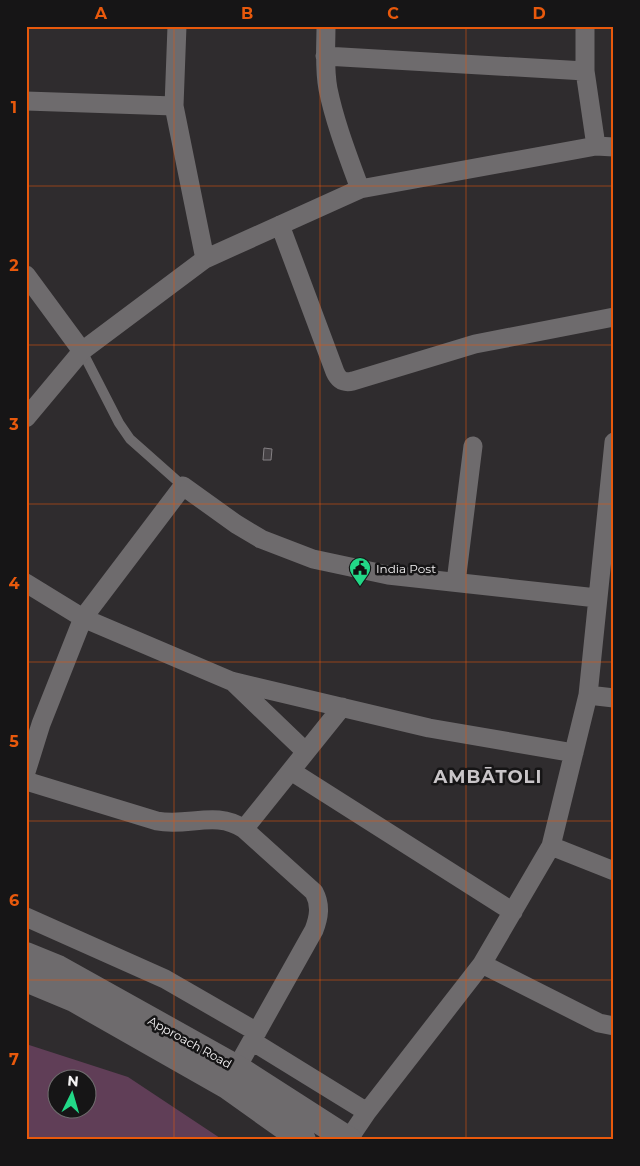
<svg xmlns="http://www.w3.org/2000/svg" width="640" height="1166" font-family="Montserrat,sans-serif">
  <rect width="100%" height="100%" fill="#2f2c2e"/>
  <path fill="#603e57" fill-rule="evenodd" d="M26 1044 128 1077 223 1140H26ZM58 1078H88V1108H58Z"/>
  <path fill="#454144" stroke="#858184" d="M264 448 272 449 271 460H263Z"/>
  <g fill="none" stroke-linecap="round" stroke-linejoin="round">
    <path stroke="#6e6b6d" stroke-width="10" d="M82 351 119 423 130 439 183 486"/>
    <path stroke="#6e6b6d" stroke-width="19" d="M177 26 174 106 205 259
      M326 26C326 47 324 68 328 89 335 123 348 156 360 189
      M585 26V71L596 146
      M325 56 585 71
      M26 101 174 106
      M280 225 335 372C339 381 344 383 353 381L475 344 614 317
      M26 275 82 351
      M26 418 82 351 205 259 360 189 596 146 614 147
      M456 582 473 446
      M26 583 83 618 231 681 429 728 574 753
      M232 681 306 752
      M588 695 614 698
      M291 771 513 912
      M26 772 41 724 83 618 183 486 236 524 261 539 313 559 388 575 597 598
      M26 781 157 821C189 827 216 810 244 829L314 892C321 905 319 917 314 930L231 1078
      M244 829 342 707
      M551 846 614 871
      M26 917 165 979 257 1032
      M482 964 581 1014 599 1023 614 1026
      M252 1041 367 1112
      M348 1140 367 1112 482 964 551 846 588 695 614 442"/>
    <path stroke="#6e6b6d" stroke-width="26" d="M26 955 58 968 237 1068 349 1140
      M26 979 74 999 227 1086 303 1140"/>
  </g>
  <path fill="none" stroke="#e8590c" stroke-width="1" stroke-opacity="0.55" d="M174 26V1140M320 26V1140M466 26V1140M26 186H614M26 345H614M26 504H614M26 662H614M26 821H614M26 980H614"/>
  <defs>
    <g id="civic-pin" transform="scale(1.125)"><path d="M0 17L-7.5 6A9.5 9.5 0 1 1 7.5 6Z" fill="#22d887" stroke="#161516"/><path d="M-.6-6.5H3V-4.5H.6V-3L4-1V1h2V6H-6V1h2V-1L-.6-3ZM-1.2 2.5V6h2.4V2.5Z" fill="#111"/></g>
  </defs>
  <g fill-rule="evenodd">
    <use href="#civic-pin" x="360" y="568"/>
  </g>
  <g text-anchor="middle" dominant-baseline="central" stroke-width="5" stroke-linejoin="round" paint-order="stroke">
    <g font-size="12" fill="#f4f2f3" stroke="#161516" text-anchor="start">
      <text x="376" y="568">India Post</text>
    </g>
    <g font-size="12" fill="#f4f2f3" stroke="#161516">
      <text transform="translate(190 1042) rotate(29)">Approach Road</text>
    </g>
    <g font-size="18" font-weight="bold" letter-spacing="1" fill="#c9c5c8" stroke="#161516">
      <text x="488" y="777">AMBĀTOLI</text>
    </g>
  </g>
  <rect width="640" height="1166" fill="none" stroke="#161516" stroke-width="55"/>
  <g transform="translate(72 1094) rotate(5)"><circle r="24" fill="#161516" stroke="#6f6d6e"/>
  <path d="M0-4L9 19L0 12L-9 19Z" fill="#22d887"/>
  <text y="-8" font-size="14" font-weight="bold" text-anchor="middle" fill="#f4f2f3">N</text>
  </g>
  <rect x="28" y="28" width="584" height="1110" fill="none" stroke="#e8590c" stroke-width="2"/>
  <g font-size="16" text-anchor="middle" font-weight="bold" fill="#e8590c">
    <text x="101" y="19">A</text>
    <text x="247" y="19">B</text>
    <text x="393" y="19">C</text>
    <text x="539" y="19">D</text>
    <text x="14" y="113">1</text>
    <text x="14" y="271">2</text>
    <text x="14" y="430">3</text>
    <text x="14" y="589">4</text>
    <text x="14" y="747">5</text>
    <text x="14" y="906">6</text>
    <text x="14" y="1065">7</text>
  </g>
</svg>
